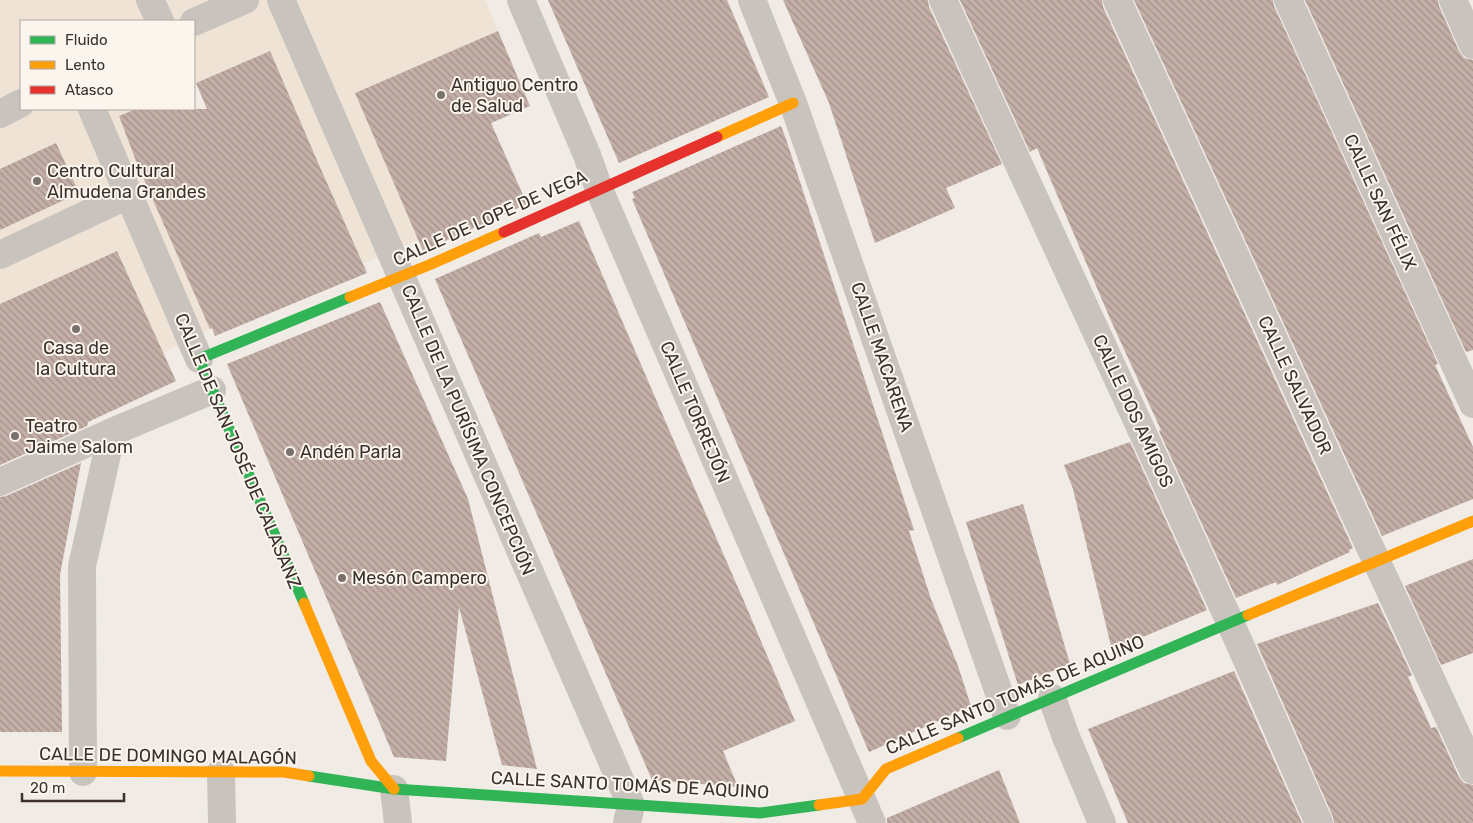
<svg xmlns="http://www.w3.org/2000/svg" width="1473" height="823" font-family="Rubik,sans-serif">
  <defs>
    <pattern id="building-back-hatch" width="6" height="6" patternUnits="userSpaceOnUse" patternTransform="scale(1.25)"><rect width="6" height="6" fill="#c3afa7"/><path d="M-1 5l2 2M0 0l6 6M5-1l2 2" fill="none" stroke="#a08f88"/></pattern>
  </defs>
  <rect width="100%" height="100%" fill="#f0ebe5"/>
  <path fill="#eee3d5" d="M0 0H485L498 31 355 93 418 240 363 263 316 158 270 51 194 84V21H21V109H136L120 116 210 329 163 353 117 251 0 304Z"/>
  <path fill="url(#building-back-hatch)" d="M548 0H727L769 97 619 163Z
    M783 0H928L929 7 1002 164 946 188 955 208 875 243 829 103Z
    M960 0H1102L1103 7 1353 548 1349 550 1350 552 1277 585 1276 582 1236 598 1159 431 1161 430 1112 323 1037 148 1030 152Z
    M1134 0H1273L1274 6 1438 364 1435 365 1473 447V499L1382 536Z
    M1305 0H1438L1439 6 1459 51 1464 58 1473 60V350L1466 352Z
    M498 31 530 106 491 123 527 204 423 251 355 93Z
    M270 51 316 158 367 273 215 336 212 328 210 329 157 209 136 161 119 116 136 109H207L196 83Z
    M781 126 786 139 914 530 909 531 931 599 958 666 971 706 869 752 632 199 635 198 632 192Z
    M56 143 79 193 0 230V169Z
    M579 221 680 455 743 599 795 721 723 751 738 787 652 780 435 279 539 233 541 237Z
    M117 251 176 381 88 422 87 426 0 465V304Z
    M380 302 468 499 537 769 502 765 459 607 446 761 394 757 227 364Z
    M1130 442 1207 610 1112 650 1073 489 1064 465Z
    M81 463 60 575 62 732H0V497L6 496Z
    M1023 504 1070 664 1018 685 966 522Z
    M1473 559V653L1441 665 1405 586Z
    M1378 603 1412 675 1408 677 1431 728 1436 727 1459 777 1464 783 1473 785V823H1334L1333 817 1257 644Z
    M1234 671 1302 823H1128L1088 729Z
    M999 770 1020 823H887V818Z"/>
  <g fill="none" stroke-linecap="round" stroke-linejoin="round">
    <path stroke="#c9c3be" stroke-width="28" d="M150 0 160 21
      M281 0 631 805 627 823
      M521 0 587 155 599 189 872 823
      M752 0 793 103 1007 716
      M943 0 1230 622 1319 823
      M1117 0 1473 770
      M1288 0 1473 404
      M1453 0 1473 45
      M194 22 245 0
      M92 109 199 359
      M0 114 21 103
      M0 255 128 195
      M0 482 112 432 212 390
      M1052 698 1066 737 1102 823
      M83 772 82 566 112 432
      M221 772 222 823
      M394 789 398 823"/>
    <path stroke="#30b455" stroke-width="11" d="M304 603 199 359 350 297
      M958 738 1248 615
      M309 776 394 789 760 813 819 805"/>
    <path stroke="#ff9f0a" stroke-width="11" d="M717 137 793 103
      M350 297 429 265 504 232
      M304 603 371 761 394 789
      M1248 615 1473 521
      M0 771 284 772 309 776
      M819 805 862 799 886 769 958 738"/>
    <path stroke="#e5322d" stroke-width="11" d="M504 232 717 137"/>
  </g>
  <g fill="#7a716c" stroke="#fbf5ee" stroke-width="2">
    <circle cx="441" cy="95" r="5"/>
    <circle cx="37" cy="181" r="5"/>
    <circle cx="76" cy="329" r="5"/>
    <circle cx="15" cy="436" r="5"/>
    <circle cx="290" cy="452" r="5"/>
    <circle cx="342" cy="578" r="5"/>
  </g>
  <g text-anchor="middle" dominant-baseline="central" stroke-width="4" stroke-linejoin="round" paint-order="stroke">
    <g font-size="18" fill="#3b302b" stroke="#fbf5ee" text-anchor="start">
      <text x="451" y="85">Antiguo Centro<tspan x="451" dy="21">de Salud</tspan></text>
      <text x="47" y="171">Centro Cultural<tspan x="47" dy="21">Almudena Grandes</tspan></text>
      <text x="76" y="348" text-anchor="middle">Casa de<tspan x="76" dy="21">la Cultura</tspan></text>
      <text x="25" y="426">Teatro<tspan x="25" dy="21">Jaime Salom</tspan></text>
      <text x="300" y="452">Andén Parla</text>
      <text x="352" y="578">Mesón Campero</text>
    </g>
    <g font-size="18" fill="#3b302b" stroke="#fbf5ee">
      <text transform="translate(1380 202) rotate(65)">CALLE SAN FÉLIX</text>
      <text transform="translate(490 218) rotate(-24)">CALLE DE LOPE DE VEGA</text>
      <text transform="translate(882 357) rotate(71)">CALLE MACARENA</text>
      <text transform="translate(1295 385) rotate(65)">CALLE SALVADOR</text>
      <text transform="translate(1133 411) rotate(65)">CALLE DOS AMIGOS</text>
      <text transform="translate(695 412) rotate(67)">CALLE TORREJÓN</text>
      <text transform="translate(468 430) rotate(67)">CALLE DE LA PURÍSIMA CONCEPCIÓN</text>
      <text transform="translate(238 451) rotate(67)">CALLE DE SAN JOSÉ DE CALASANZ</text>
      <text transform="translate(1015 695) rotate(-23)">CALLE SANTO TOMÁS DE AQUINO</text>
      <text transform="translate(168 756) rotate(1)">CALLE DE DOMINGO MALAGÓN</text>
      <text transform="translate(630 785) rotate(3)">CALLE SANTO TOMÁS DE AQUINO</text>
    </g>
  </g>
  <rect x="20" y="20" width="175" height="90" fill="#fbf5ee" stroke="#aea6a0"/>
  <rect x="30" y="36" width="25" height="8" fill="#30b455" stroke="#aea6a0"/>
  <text x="65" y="45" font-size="15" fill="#3b302b">Fluido</text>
  <rect x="30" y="61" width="25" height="8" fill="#ff9f0a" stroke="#aea6a0"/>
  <text x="65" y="70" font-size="15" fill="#3b302b">Lento</text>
  <rect x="30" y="86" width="25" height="8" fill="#e5322d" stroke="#aea6a0"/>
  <text x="65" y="95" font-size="15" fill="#3b302b">Atasco</text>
  <path d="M22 793v8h102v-8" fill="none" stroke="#3b302b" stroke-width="2.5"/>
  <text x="30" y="793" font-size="15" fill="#3b302b" stroke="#fbf5ee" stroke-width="4" paint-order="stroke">20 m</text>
</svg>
